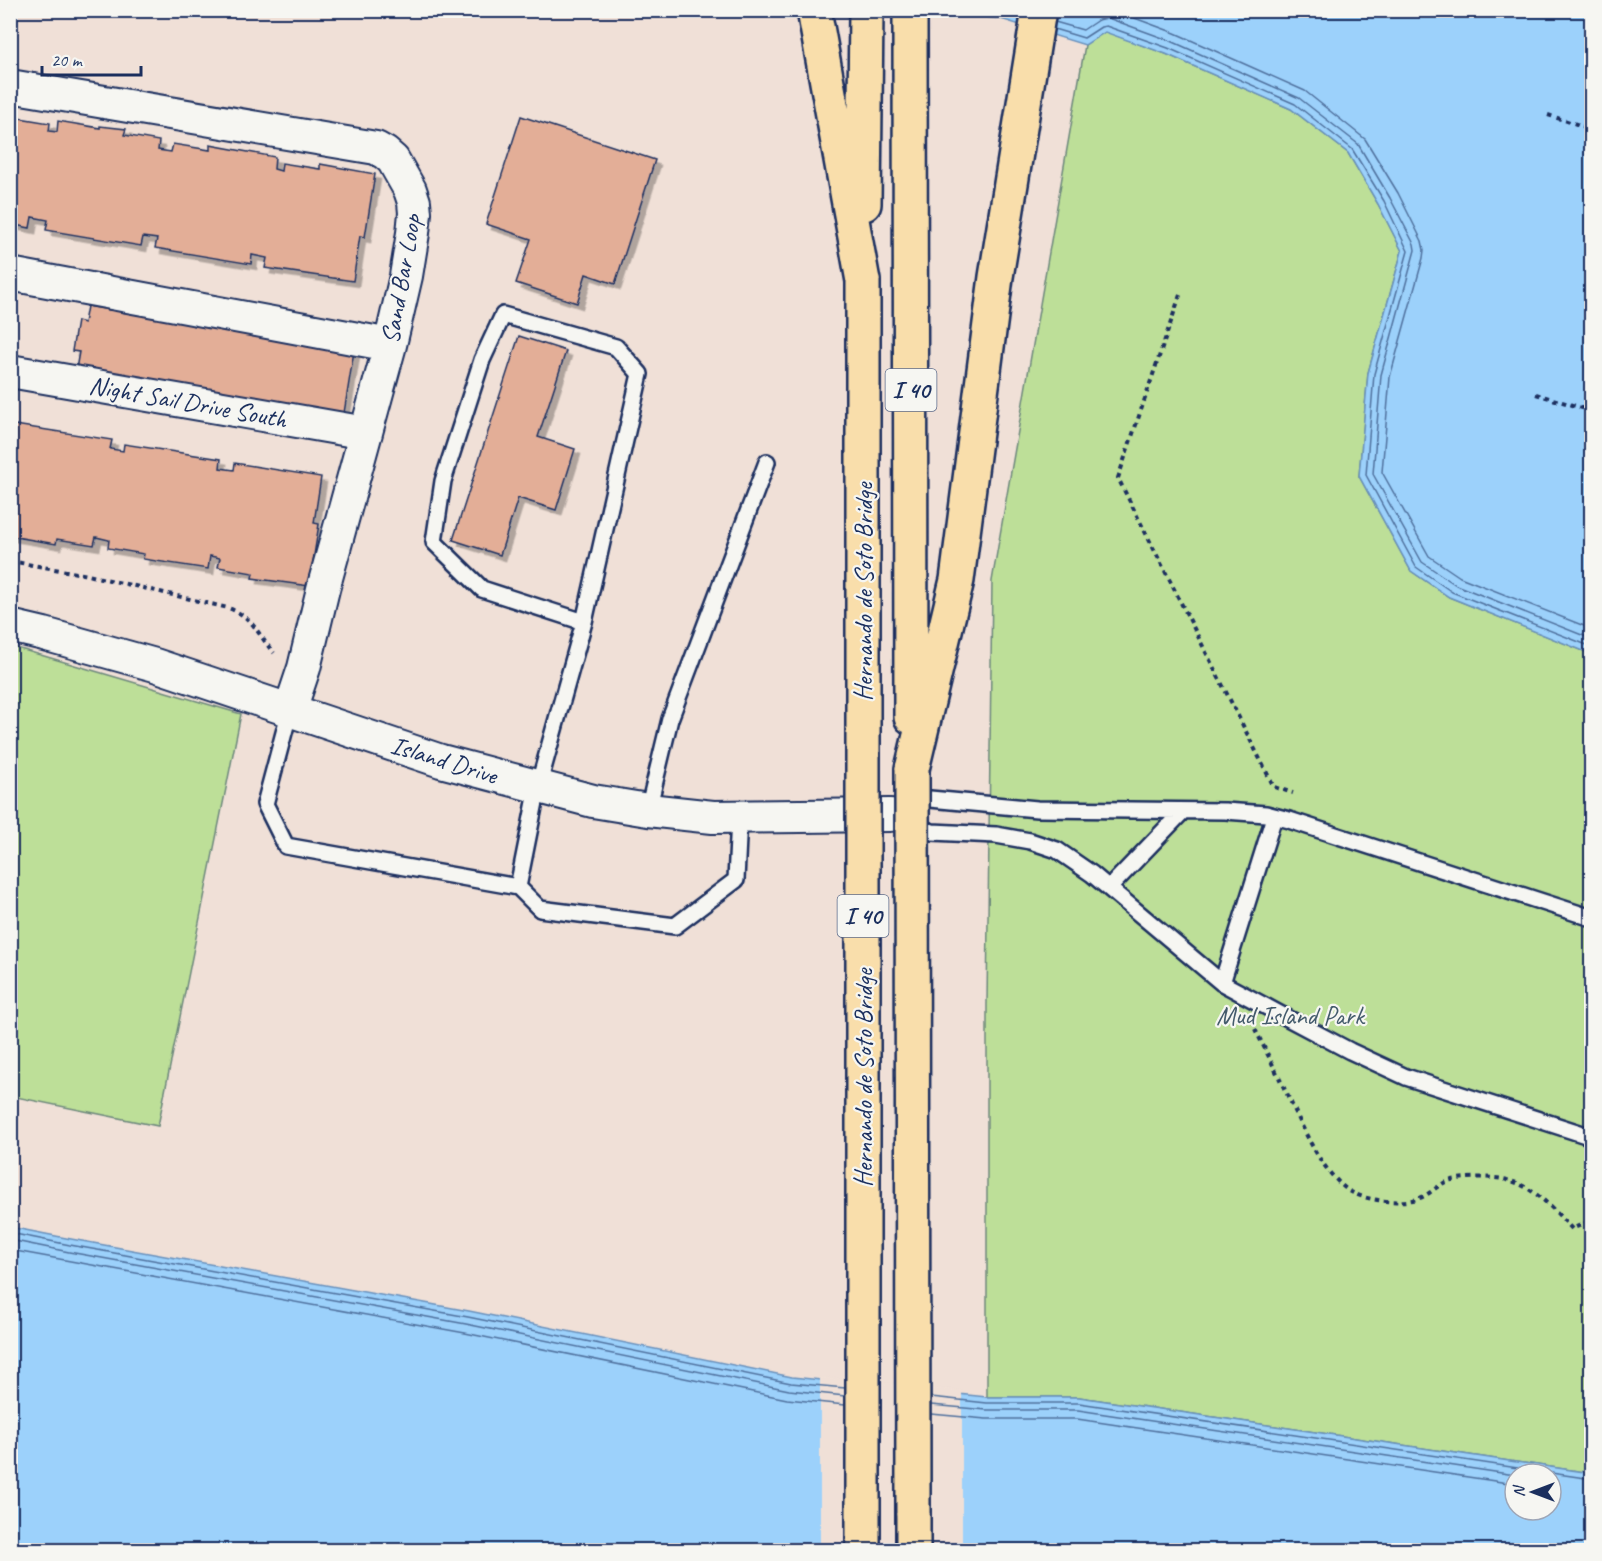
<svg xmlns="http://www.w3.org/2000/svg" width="1602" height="1561" font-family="Caveat,sans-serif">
  <defs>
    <filter id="shadow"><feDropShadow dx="5.5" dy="5.5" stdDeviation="0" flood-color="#0004"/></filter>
  </defs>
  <rect width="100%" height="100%" fill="#f0e0d7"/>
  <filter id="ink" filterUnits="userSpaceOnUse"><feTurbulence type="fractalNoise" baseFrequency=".0167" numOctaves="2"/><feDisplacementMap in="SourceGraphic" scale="12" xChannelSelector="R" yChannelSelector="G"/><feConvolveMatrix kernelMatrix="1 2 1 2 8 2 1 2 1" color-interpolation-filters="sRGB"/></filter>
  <g filter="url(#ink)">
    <path fill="#bddf98" stroke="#6c877b" stroke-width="1.5" d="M1104 31 1166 54 1291 109 1348 153 1378 204 1402 251 1368 373 1359 476 1411 571 1449 597 1591 654V1473L1079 1397H987V1005L992 581 1085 45Z
      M10 646 241 714 158 1126 11 1096Z"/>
    <path fill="#9cd1fb" stroke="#6890bc" stroke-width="1.5" fill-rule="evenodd" d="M935 11H1591V654L1449 597 1411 571 1359 476 1368 373 1402 251 1378 204 1348 153 1291 109 1166 54 1105 32 1085 45 1001 19Z
      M10 1227 71 1239 469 1311 792 1377 987 1397H1079L1591 1473V1550H11ZM1515 1474H1551V1510H1515Z"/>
    <path fill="#f0e0d7" d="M820 1377 962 1391V1550H820Z"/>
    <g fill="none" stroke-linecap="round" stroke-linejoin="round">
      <path stroke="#4f709d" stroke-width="1.5" d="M1113 10 1175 33 1305 91 1365 139 1398 193 1422 241 1424 250 1423 258 1390 377 1382 472 1429 556 1460 577 1592 629
        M1055 22 1083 30 1098 20 1108 18 1171 41 1299 98 1358 144 1390 198 1414 244 1415 250 1381 375 1373 474 1422 562 1456 585 1592 639
        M1054 29 1084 38 1101 27 1106 26 1168 48 1295 104 1352 149 1384 201 1408 251 1374 374 1366 475 1416 567 1452 592 1592 647
        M10 1233 70 1245 468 1317 791 1383 845 1388
        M10 1240 69 1252 466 1324 789 1390 845 1396
        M10 1250 465 1333 787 1399 845 1405
        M931 1397 987 1403H1079L1592 1479
        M931 1405 987 1410H1078L1515 1475
        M931 1414 986 1419H1077L1515 1484"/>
    </g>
    <path fill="#e3ae97" stroke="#1b2f5e" stroke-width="1.5" filter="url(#shadow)" d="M10 111 14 112V117L50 123 49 131 57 132 58 121 100 128V126L126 129 124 135 159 141 158 150 171 152 173 144 210 150V145L275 157 274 169 281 171 282 163 320 169V164L375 174 365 237 360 236 353 281 265 268 267 258 252 255 251 264 155 248 157 239 143 237 141 246 46 230 48 220 32 217 30 228 10 224Z
      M521 116 655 160 615 284 586 274 577 303 516 283 531 239 486 224Z
      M87 306 354 351 344 413 76 369 79 352 72 351 77 321 84 323Z
      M519 336 566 351 538 437 575 449 556 510 518 498 500 555 453 540Z
      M15 425 112 440 110 449 123 451 124 444 221 459 220 468 234 470 235 463 321 477 314 523 319 524 309 586 252 578 253 573 218 567 220 558 210 556 208 569 143 559 144 554 108 548 109 540 96 537 94 545 57 539 56 544 10 536V432H14Z"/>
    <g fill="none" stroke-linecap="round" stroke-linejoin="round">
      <g stroke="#1b2f5e" stroke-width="20">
        <path id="lane" d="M290 710 265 804 286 846 518 887 538 787 584 622 640 374 616 347 503 315 482 360 443 481 434 542 482 589 584 622
          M910 807 930 799 1037 809 1225 811 1266 814 1289 820 1592 918
          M648 810 670 719 767 462
          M910 823 932 832 996 835 1030 841 1057 850 1092 874 1222 983 1278 1013 1350 1051 1406 1077 1592 1137
          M518 887 540 909 675 926 736 880 739 817
          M1109 888 1183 811
          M1222 983 1274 817"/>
      </g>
      <g stroke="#1b2f5e" stroke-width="36">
        <path id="street" d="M10 86 376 148 385 153 393 160 410 190 414 202 415 213 413 233 406 276 390 345 323 589 304 668 290 710
          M10 274 390 345
          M10 371 366 433
          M10 626 44 634 155 665 441 761 593 801 648 810 713 817 890 815"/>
      </g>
      <g stroke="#1b2f5e" stroke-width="38">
        <path id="highway" d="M814 10 863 281
          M910 10 911 717
          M864 204 866 10
          M912 769 957 580 996 277 1039 10
          M913 1513V1550"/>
      </g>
      <path stroke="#1b2f5e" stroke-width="4" stroke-dasharray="4.5 4.5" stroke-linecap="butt" d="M1548 115 1592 129
        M1180 295 1118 478 1274 787 1293 793
        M1536 394 1592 411
        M10 561 88 575 228 608C254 617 257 634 274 653
        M1255 1029C1268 1055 1281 1081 1293 1107 1307 1136 1320 1167 1345 1188 1361 1201 1401 1205 1420 1198 1430 1194 1438 1185 1448 1181 1460 1177 1494 1176 1507 1180 1534 1186 1554 1210 1572 1229L1592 1220"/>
      <use href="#lane" stroke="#f6f6f2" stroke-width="15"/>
      <use href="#street" stroke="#f6f6f2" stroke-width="32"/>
      <use href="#highway" stroke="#f9deab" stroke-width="33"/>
      <g stroke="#1b2f5e" stroke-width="38" stroke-linecap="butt">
        <path id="highway-bridge" d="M863 281V1550
          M912 769 913 1513"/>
      </g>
      <use href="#highway-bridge" stroke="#f9deab" stroke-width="33"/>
    </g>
  </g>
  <g text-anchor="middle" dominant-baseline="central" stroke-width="4.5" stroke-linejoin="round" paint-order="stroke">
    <g fill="#f6f6f2" stroke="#5d6b8a" stroke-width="1.5">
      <rect x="885.5" y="369" width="51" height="42" rx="4.5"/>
      <rect x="837.5" y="895" width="51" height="42" rx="4.5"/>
    </g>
    <g font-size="24" font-weight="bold" fill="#1b2f5e">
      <text x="911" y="390">I 40</text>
      <text x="863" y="916">I 40</text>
    </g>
    <g font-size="26" fill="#1b2f5e" stroke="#f6f6f2">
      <text transform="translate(401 279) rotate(-80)">Sand Bar Loop</text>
      <text transform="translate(188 402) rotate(10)">Night Sail Drive South</text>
      <text transform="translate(863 592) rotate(-90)">Hernando de Soto Bridge</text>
      <text transform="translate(444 760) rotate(17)">Island Drive</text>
      <text transform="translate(863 1078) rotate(-90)">Hernando de Soto Bridge</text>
    </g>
    <g font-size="26" fill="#445b6c" stroke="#f6f6f2">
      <text x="1290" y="1015">Mud Island Park</text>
    </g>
  </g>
  <rect width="1602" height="1561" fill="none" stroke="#f6f6f2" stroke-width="36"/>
  <rect x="18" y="18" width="1566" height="1525" fill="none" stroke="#1b2f5e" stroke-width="2" filter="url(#ink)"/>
  <g transform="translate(1533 1492) rotate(270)"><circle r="28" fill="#f6f6f2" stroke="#9ea6b7" stroke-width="1.5"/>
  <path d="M0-4.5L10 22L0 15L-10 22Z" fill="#1b2f5e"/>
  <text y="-9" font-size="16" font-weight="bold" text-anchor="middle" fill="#1b2f5e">N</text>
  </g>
  <path d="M42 66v9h99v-9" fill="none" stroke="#1b2f5e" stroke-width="3"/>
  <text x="51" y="66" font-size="18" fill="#1b2f5e" stroke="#f6f6f2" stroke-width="4.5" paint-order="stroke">20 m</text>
</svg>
